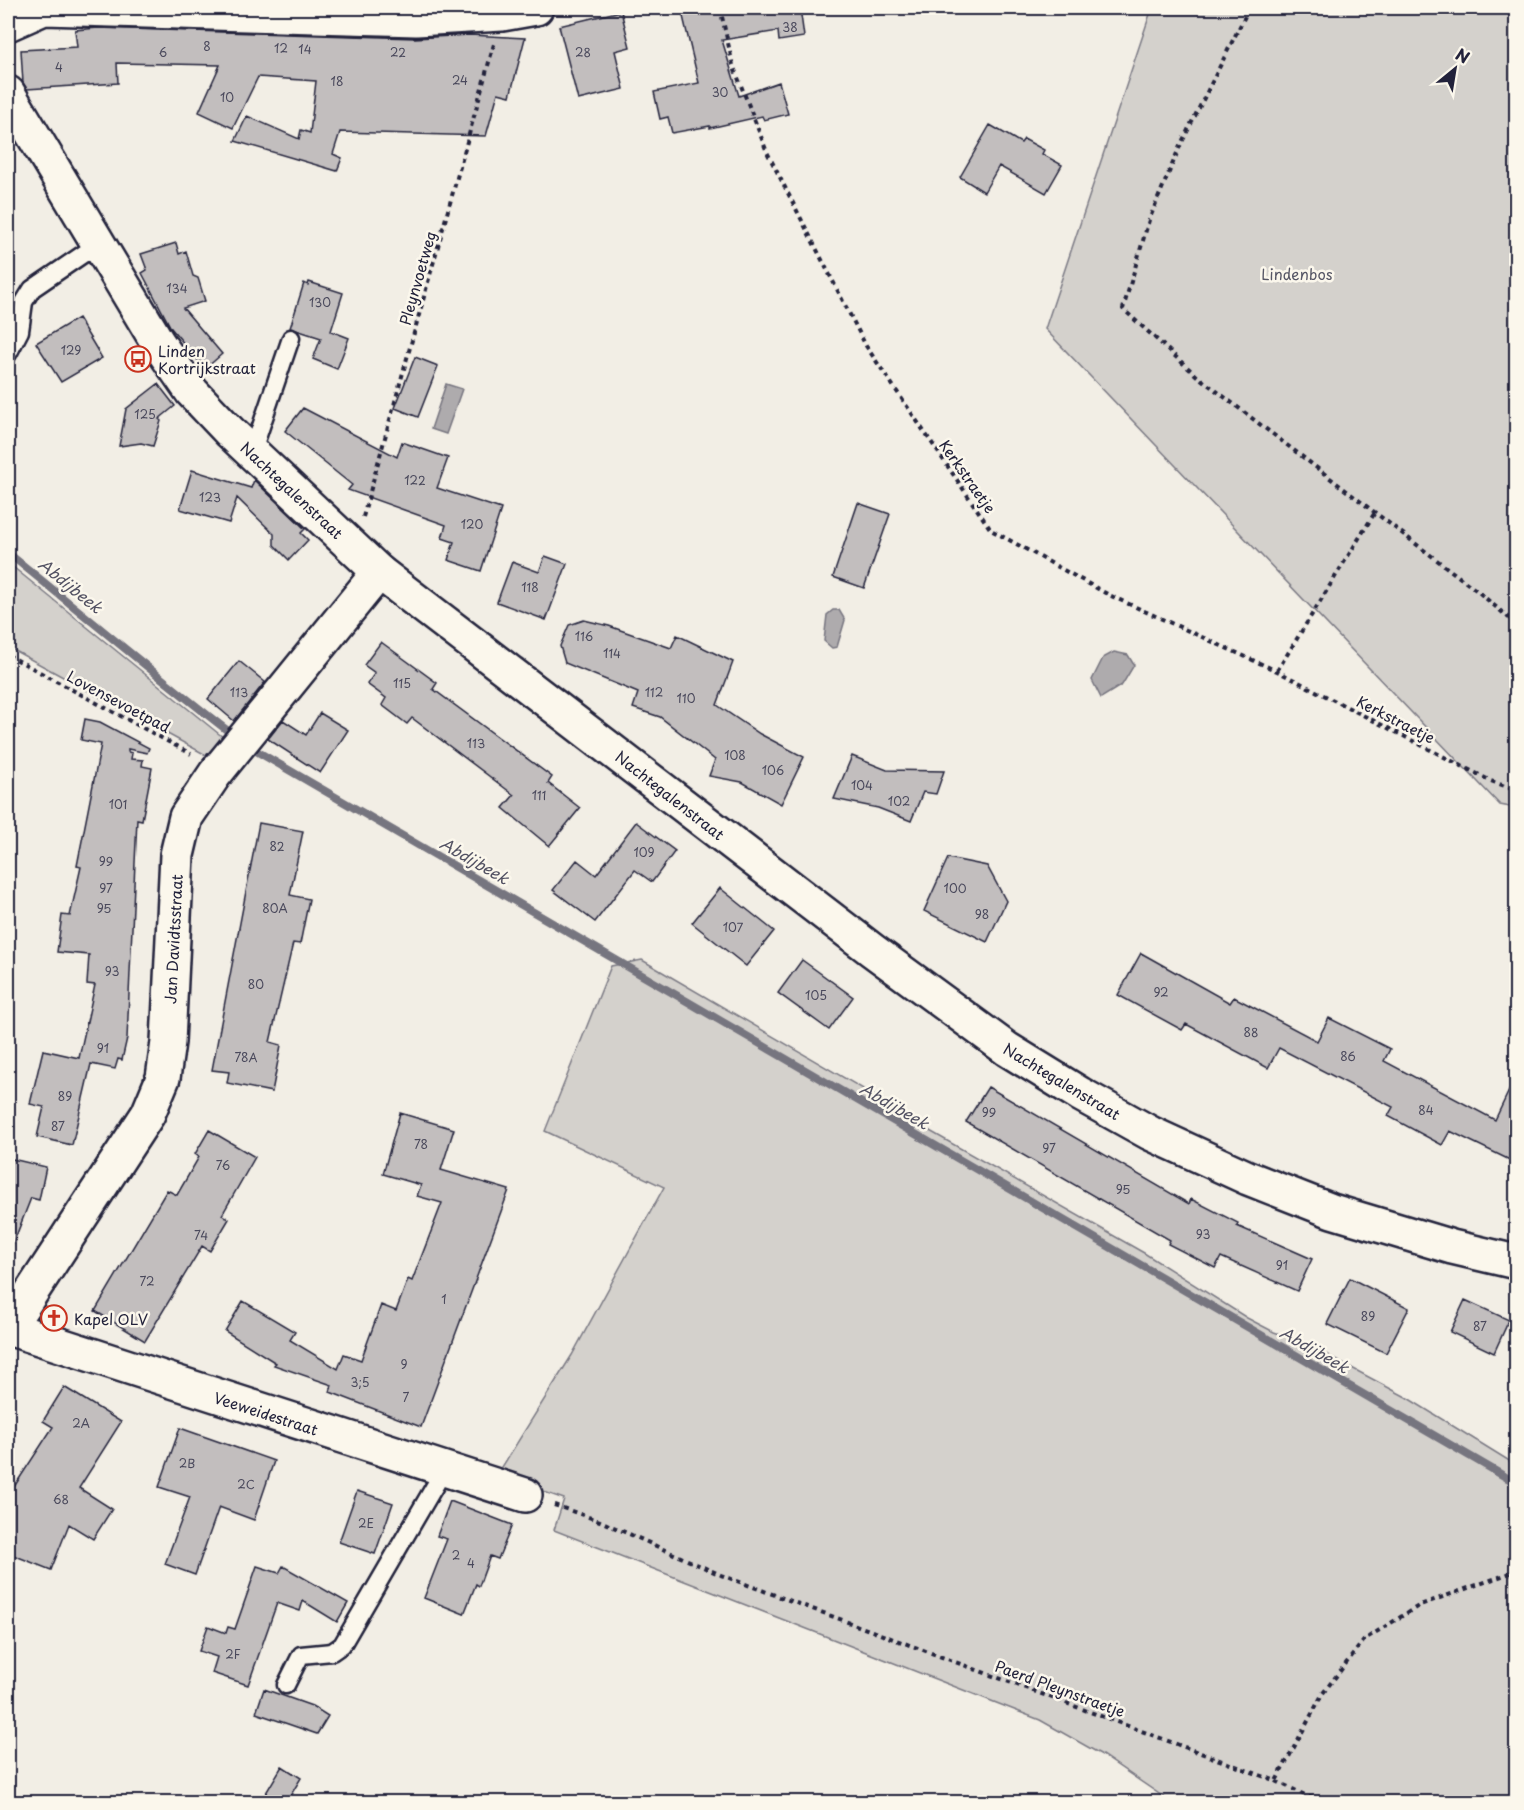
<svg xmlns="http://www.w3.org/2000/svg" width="1524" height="1810" font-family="'Playpen Sans',sans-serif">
  <rect width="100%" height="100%" fill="#f2eee5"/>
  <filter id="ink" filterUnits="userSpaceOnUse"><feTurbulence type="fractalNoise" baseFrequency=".0167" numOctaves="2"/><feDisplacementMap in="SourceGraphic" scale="12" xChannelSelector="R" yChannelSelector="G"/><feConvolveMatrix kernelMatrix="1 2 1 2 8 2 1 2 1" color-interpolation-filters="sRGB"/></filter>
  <g filter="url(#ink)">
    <path fill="#d4d1cc" stroke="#7b7a84" stroke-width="1.5" d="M1152 8H1516V808L1500 805 1045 329Z
      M8 563 224 738 206 755 8 647Z
      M642 960 896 1108 914 1122 1144 1253 1247 1318 1274 1332 1303 1342 1406 1397 1516 1465V1802H1171L1102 1755 1040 1720 554 1530 564 1499 497 1475 572 1355 664 1187 545 1131 611 966Z"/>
    <path fill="#aeabad" stroke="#76747f" stroke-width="1.5" d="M446 384 462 389 446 434 431 429Z
      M833 610H839L845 620 837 647 832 648 824 641 827 615Z
      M1114 652 1128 655 1134 665 1122 685 1101 698 1092 680 1103 658Z"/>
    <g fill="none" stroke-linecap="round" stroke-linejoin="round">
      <path stroke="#76747f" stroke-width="8" d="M8 553C81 612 153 673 228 731
        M258 752 1516 1483"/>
    </g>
    <path fill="#c2bebe" stroke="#22223b" stroke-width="1.5" d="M681 8H800L804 37 779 41 778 31 722 40 739 96 779 82 788 114 764 120 762 116 710 128V126L672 133 668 117 660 119 654 92 699 83Z
      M621 11 630 47 615 51 624 89 578 100 559 26Z
      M98 28 415 38 470 35 525 38 510 96 498 93 486 136 340 132 333 154 342 158 337 171 235 141 247 116 299 139 301 130 310 133 316 81 258 77 233 128 199 112 220 65 117 63 118 83 27 89 23 83 21 50 77 47 75 30Z
      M990 125 1021 143 1024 139 1044 150 1042 154 1062 165 1046 193 999 166 984 192 960 177Z
      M176 243 179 254 186 251 193 276 198 278 205 301 183 308 222 354 205 369 171 328 142 273 147 270 141 254Z
      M309 282 343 293 331 331 349 338 337 369 313 359 321 338 290 328 304 283 308 285Z
      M78 318 102 358 61 382 36 343Z
      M415 357 438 366 418 417 395 408Z
      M158 384 175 406 159 419 161 421 153 446 141 443 119 446 126 409Z
      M303 408 397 457 402 442 448 458 437 488 501 509 481 571 448 560 454 542 442 538 446 525 348 490 352 485 285 431Z
      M192 470 251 488 254 480 305 529 301 533 308 540 289 560 274 545V534L237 498 229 523 180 509Z
      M858 503 890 514 864 588 833 577Z
      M545 556 567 564 546 620 497 602 512 562 539 572Z
      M584 620 609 626 671 648 677 635 733 662 717 705 760 734 804 757 781 804 742 782 709 776 715 760 660 717 633 708 638 693 565 663 560 646 569 625Z
      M381 642 437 683 433 689 552 777 548 783 580 808 549 846 503 808 514 795 412 718 407 724 382 705 386 698 367 684 375 673 364 665Z
      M239 661 265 682 234 721 208 699Z
      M320 713 348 730 320 773 268 739 283 720 306 735Z
      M85 719 100 722 149 748 147 753 128 749V752L132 753 131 759 143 760 142 766 152 768 142 820 137 819 127 1038 122 1060 118 1059 115 1069 91 1064 72 1145 37 1137 44 1107 30 1104 43 1050 79 1058 95 985 87 984 89 955 57 952 62 915 70 916 81 867 77 866 101 744 81 740Z
      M852 756 887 770 944 771 936 794 923 792 911 821 878 808 834 799Z
      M636 822 675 851 652 882 635 870 595 922 553 890 577 860 596 875Z
      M259 823 303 831 290 895 309 899 300 944 293 943 270 1042 281 1045 272 1092 227 1083 229 1072 212 1070Z
      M948 858 987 866 1006 901 987 942 924 911Z
      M720 888 774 931 746 966 692 923Z
      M1141 953 1230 1003 1234 997 1317 1041 1329 1018 1390 1049 1384 1061 1495 1120 1516 1076V1163L1450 1131 1442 1145 1388 1116 1393 1107 1279 1048 1268 1068 1186 1024 1182 1030 1118 995Z
      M802 960 853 997 829 1030 778 993Z
      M988 1087 1189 1204 1191 1199 1238 1223 1237 1226 1312 1259 1297 1291 1221 1257 1215 1268 1168 1244 1170 1240 966 1122Z
      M400 1113 454 1129 441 1170 509 1190 421 1427 330 1392 332 1385 274 1365 276 1363 225 1331 243 1301 295 1332 290 1340 338 1369 344 1354 361 1360 381 1305 396 1311 408 1279 412 1281 442 1203 417 1196 421 1185 383 1174Z
      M209 1130 255 1157 222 1215 229 1219 210 1251 202 1246 145 1341 95 1311 167 1190 177 1195 199 1157 195 1154Z
      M8 1158 46 1167 39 1200 31 1198 9 1254Z
      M1350 1278 1409 1308 1386 1353 1327 1324Z
      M1465 1300 1509 1320 1494 1353 1450 1332Z
      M64 1387 121 1422 79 1488 112 1509 93 1539 69 1524 51 1570 8 1553V1496L53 1427 43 1421Z
      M180 1428 274 1461 254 1520 219 1507 195 1575 165 1564 190 1497 159 1487Z
      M357 1491 393 1503 375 1554 339 1542Z
      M450 1501 512 1525 498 1559 490 1556 479 1586 476 1584 464 1614 424 1598 447 1539 437 1536Z
      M257 1566 279 1573 283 1566 348 1603 337 1622 303 1601 300 1611 277 1603 248 1685 212 1673 217 1657 199 1651 208 1626 226 1633 228 1627 235 1629Z
      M264 1689 312 1706 328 1716 317 1734 256 1713Z
      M282 1766 301 1778 286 1803H260Z"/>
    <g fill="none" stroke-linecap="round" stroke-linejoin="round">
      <g stroke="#22223b" stroke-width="21">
        <path id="lane" d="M8 354 20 331 24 302 32 289 98 244
          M252 453 291 338
          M286 1685 301 1655 332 1652 342 1645 444 1470"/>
      </g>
      <g stroke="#22223b" stroke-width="38">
        <path id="street" d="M45 8 416 19 502 14 536 8
          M8 24 44 8
          M379 572 215 774 186 817 177 855 168 1042 163 1078 148 1114 8 1328 525 1495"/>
      </g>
      <g stroke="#22223b" stroke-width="38">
        <path id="secondary" d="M8 93 158 343 192 392 230 432 379 572 872 950 1007 1049 1080 1094 1150 1133 1248 1178 1332 1211 1452 1247 1516 1262"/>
      </g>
      <path stroke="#22223b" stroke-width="4" stroke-dasharray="4.5 4.5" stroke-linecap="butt" d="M720 8 733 65 767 152 866 346 991 530 1109 595 1277 671 1491 781 1516 790
        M1249 8 1180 146 1149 220 1123 309 1197 376 1476 590 1516 624
        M363 517 494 44
        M8 655 191 754
        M1277 671 1374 514
        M554 1505 600 1521 721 1575 1276 1781 1323 1693 1365 1639 1420 1605 1516 1571
        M1276 1781 1309 1797 1345 1802"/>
      <use href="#lane" stroke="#fbf7ec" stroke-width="16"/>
      <use href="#street" stroke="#fbf7ec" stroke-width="33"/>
      <use href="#secondary" stroke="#fbf7ec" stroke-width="33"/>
    </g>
  </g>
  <defs>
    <g id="bus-ring" transform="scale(1.35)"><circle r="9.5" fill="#fbf7ec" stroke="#c8321e" stroke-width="1.5"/><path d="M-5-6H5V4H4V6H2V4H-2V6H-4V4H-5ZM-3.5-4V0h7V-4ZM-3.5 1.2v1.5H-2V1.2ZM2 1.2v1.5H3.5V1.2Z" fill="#c8321e"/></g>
    <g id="church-ring" transform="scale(1.35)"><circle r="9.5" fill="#fbf7ec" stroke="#c8321e" stroke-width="1.5"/><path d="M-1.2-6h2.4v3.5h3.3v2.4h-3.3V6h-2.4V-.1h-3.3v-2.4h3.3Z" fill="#c8321e"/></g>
  </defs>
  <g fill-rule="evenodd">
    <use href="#bus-ring" x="138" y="359"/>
    <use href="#church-ring" x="54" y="1318"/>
  </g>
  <g text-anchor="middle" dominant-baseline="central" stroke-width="5" stroke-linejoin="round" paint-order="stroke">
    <g font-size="12" fill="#4a495c">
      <text x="790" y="27">38</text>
      <text x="207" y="46">8</text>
      <text x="281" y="48">12</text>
      <text x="305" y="49">14</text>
      <text x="163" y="52">6</text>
      <text x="398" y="52">22</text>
      <text x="583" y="52">28</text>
      <text x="59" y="67">4</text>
      <text x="460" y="80">24</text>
      <text x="337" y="81">18</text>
      <text x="720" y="92">30</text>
      <text x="227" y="97">10</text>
      <text x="177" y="288">134</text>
      <text x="320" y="302">130</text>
      <text x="71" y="350">129</text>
      <text x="145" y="414">125</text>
      <text x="415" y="480">122</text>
      <text x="210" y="497">123</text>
      <text x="472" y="524">120</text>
      <text x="530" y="587">118</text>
      <text x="584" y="636">116</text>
      <text x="612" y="653">114</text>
      <text x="402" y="683">115</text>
      <text x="239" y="692">113</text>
      <text x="654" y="692">112</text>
      <text x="686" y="698">110</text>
      <text x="476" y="743">113</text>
      <text x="735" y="755">108</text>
      <text x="773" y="770">106</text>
      <text x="862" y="785">104</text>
      <text x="539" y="795">111</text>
      <text x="899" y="801">102</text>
      <text x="118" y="804">101</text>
      <text x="277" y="846">82</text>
      <text x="644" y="852">109</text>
      <text x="106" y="861">99</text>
      <text x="106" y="888">97</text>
      <text x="955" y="888">100</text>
      <text x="104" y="908">95</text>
      <text x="275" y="908">80A</text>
      <text x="982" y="914">98</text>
      <text x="733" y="927">107</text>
      <text x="112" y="971">93</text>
      <text x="256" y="984">80</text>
      <text x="1161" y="992">92</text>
      <text x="816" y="995">105</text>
      <text x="1251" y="1032">88</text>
      <text x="103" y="1048">91</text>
      <text x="1348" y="1056">86</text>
      <text x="246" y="1057">78A</text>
      <text x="65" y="1096">89</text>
      <text x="1426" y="1110">84</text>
      <text x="989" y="1112">99</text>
      <text x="58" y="1126">87</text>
      <text x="421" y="1144">78</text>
      <text x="1049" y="1148">97</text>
      <text x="223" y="1165">76</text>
      <text x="1123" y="1189">95</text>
      <text x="1203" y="1234">93</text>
      <text x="201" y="1235">74</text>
      <text x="1282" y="1265">91</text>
      <text x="147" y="1281">72</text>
      <text x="444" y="1299">1</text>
      <text x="1368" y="1316">89</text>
      <text x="1480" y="1326">87</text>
      <text x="404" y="1364">9</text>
      <text x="360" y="1382">3;5</text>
      <text x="406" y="1397">7</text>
      <text x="81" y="1423">2A</text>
      <text x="187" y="1463">2B</text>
      <text x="246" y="1484">2C</text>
      <text x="61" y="1499">68</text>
      <text x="366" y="1523">2E</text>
      <text x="456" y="1555">2</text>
      <text x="471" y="1563">4</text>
      <text x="233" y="1654">2F</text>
    </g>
    <g font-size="15" fill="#575766" stroke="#fbf7ec">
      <text x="1297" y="273">Lindenbos</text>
    </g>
    <g font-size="15" fill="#22223b" stroke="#fbf7ec">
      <text transform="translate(417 278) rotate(-74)">Pleynvoetweg</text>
      <text transform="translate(968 476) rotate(55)">Kerkstraetje</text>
      <text transform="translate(292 490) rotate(43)">Nachtegalenstraat</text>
      <text transform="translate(119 701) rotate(28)">Lovensevoetpad</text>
      <text transform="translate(1396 719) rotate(27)">Kerkstraetje</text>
      <text transform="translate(670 795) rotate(38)">Nachtegalenstraat</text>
      <text transform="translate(173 939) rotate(-87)">Jan Davidtsstraat</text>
      <text transform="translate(1062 1081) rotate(31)">Nachtegalenstraat</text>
      <text transform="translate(266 1413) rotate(18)">Veeweidestraat</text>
      <text transform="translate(1060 1688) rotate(20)">Paerd Pleynstraetje</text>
    </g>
    <g font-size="15" fill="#22223b" stroke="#fbf7ec" text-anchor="start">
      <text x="158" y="350">Linden<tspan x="158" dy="17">Kortrijkstraat</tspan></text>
      <text x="74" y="1318">Kapel OLV</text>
    </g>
    <g font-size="16" font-style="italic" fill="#535263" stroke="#fbf7ec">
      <text transform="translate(71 585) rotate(39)">Abdijbeek</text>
      <text transform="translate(475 860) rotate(30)">Abdijbeek</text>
      <text transform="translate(895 1105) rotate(30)">Abdijbeek</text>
      <text transform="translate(1315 1349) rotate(30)">Abdijbeek</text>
    </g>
  </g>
  <rect width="1524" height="1810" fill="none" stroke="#fbf7ec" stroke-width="30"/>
  <rect x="15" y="15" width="1494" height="1780" fill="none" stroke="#22223b" stroke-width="2" filter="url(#ink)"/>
  <g transform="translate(1455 69) rotate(30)" stroke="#fbf7ec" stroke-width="4.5" paint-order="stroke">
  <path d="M0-4.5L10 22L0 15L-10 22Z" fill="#22223b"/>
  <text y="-9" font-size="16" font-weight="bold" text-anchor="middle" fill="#22223b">N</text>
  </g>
</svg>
